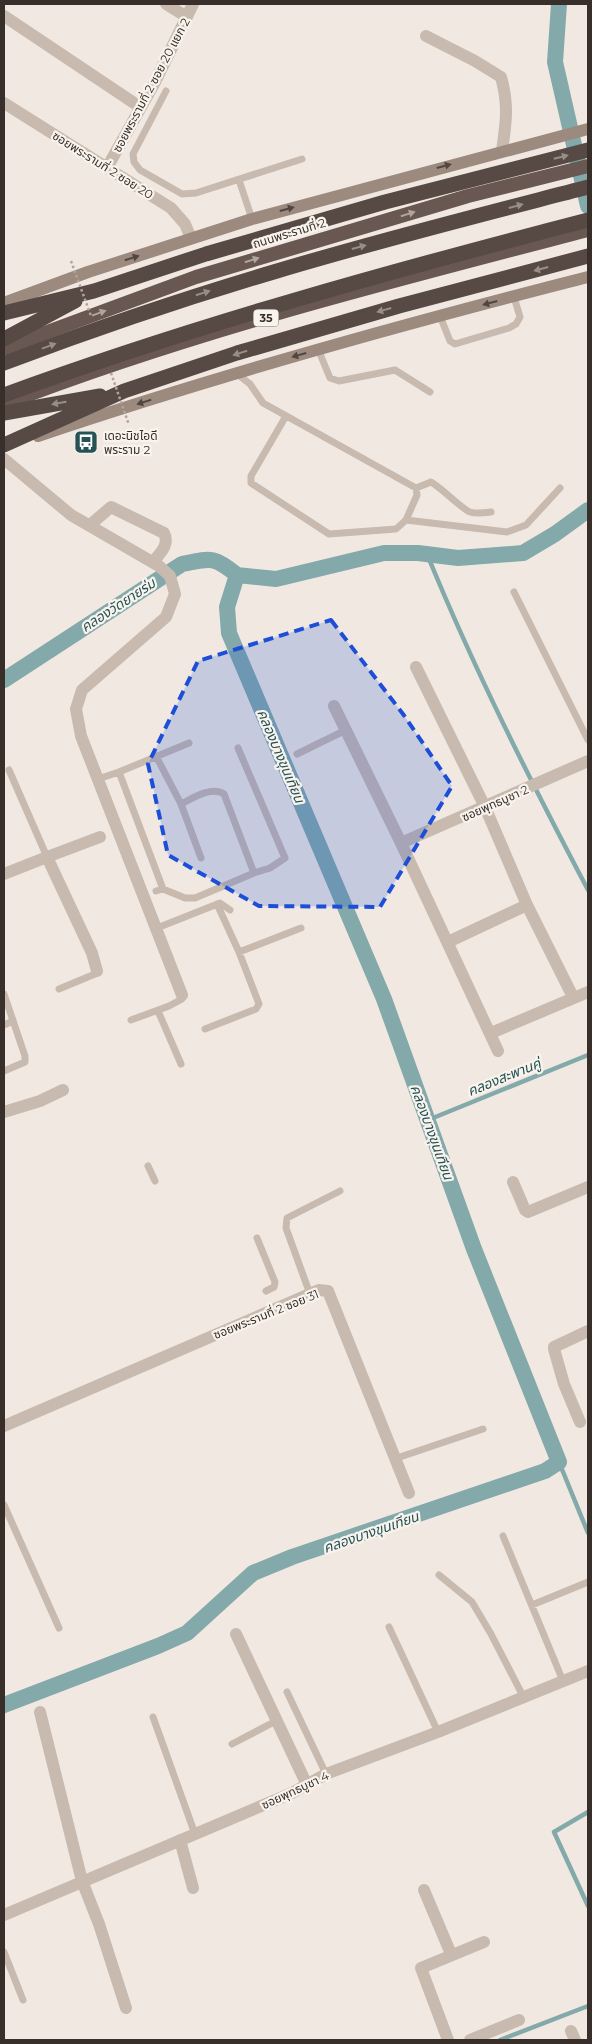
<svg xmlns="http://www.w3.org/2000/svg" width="592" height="2044" font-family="Montserrat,'Noto Sans Thai',sans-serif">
  <rect width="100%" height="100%" fill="#f1e9e1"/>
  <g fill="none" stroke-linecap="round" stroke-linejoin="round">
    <path stroke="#83a9ab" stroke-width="4.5" d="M427 554C474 669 530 780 588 890
      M428 1120 588 1055
      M559 1462 588 1533
      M588 1812 554 1832 588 1906
      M500 2040 588 2006"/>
    <path stroke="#83a9ab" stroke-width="16" d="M559 4 555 62 588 206
      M4 680 182 564C211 558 214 556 237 575
      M4 1705 158 1646 187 1633 253 1573 292 1557 545 1471 559 1462 474 1249 384 999 229 633 227 607 237 575 276 579 384 553H418L458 558 523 553 555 534 588 510"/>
    <path stroke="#c8baae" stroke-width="7" d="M166 91 133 154 134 162 140 170 182 194 196 193 302 159
      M239 180 252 219
      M440 316 450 341 455 344 509 328 516 324 520 317 514 297
      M318 349 330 378 339 381 395 370 430 392
      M236 373 250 384 263 403 416 488 417 495 406 520 396 529 329 534 251 483V476L286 416
      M416 488 431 482C443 489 462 509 470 512 476 514 484 513 491 512
      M406 520 507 532 526 525 560 488
      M514 592 588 740
      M297 754 346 730
      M156 756 181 804C193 798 211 786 224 794L254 873
      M9 770 47 857
      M98 779 119 772
      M181 804 201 858
      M163 889 185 898H195L254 873 270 868 285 858 238 748
      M156 891 163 889 119 772 189 743
      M157 928 220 903 230 910
      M239 952 301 928
      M59 989 95 974 97 971
      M4 994 25 1056V1062L4 1071
      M158 1011 181 1064
      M131 1020 169 1006 182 999V995
      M4 1025 13 1021
      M205 1029 256 1009 259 1004 239 952 217 904
      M148 1166 155 1181
      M257 1238 275 1282 274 1287 266 1291
      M310 1294 286 1228 287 1218 340 1191
      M394 1459 483 1429
      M4 1505 59 1628
      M503 1536 563 1681
      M439 1575 472 1602 491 1634 524 1698
      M532 1605 588 1582
      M389 1627 438 1732
      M287 1692 326 1774
      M153 1717 195 1834
      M232 1744 276 1721
      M4 1952 23 2000"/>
    <path stroke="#c8baae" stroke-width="12" d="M166 4 187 17
      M4 16 140 107
      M426 36 475 61 501 77C509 105 506 123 502 151
      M4 103 171 208 185 224 191 238
      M108 166 155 82 193 4
      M4 459 71 515 159 566 170 576 175 594 166 617 82 690 76 709 81 736 182 995
      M90 525 111 507 164 533C170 545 160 553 153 562
      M416 667 485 807 527 905 573 997
      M334 706 401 843 498 1051
      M401 843 588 761
      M47 857 100 837
      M4 874 47 857 92 953 97 971
      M448 942 527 905
      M491 1033 588 992
      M4 1112 40 1101 63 1090
      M513 1182 525 1210 528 1212 588 1187
      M580 1422 564 1384 554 1349V1347L588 1331
      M4 1426 319 1290 328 1291 409 1493
      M236 1634 307 1785
      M40 1712 82 1881 99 1924 126 2008
      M180 1840 193 1888
      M424 1890 451 1954
      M4 1915 292 1793 326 1774 438 1732 588 1671
      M571 2031 575 2040
      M448 2040 421 1968 484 1942
      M470 2040 519 2020"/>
    <path stroke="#9c8a7f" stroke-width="12" d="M4 303 88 272 252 219 588 129
      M38 436C219 375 403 324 588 277"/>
    <path stroke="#685851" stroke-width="14" d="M4 348 196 277 468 196 588 166
      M4 404C193 331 392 281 588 230"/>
    <path stroke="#574a44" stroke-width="15" d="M4 313 94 291 206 254 385 202 588 150
      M4 339 75 301
      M4 413 100 396
      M4 445 124 391 237 353 399 306 588 256"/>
    <path stroke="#b4a498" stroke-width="2.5" stroke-dasharray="2.5 2.5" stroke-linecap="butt" d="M71 261 91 316
      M111 373 129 425"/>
    <path stroke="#574a44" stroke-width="15" d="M4 363C94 329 185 298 277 271 380 240 484 214 588 187
      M4 395C195 325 391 271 588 220"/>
  </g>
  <defs><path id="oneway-solid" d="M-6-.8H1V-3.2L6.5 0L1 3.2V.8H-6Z" transform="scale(1.25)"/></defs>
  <g fill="#988e88">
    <use href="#oneway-solid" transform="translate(561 157) rotate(-14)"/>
    <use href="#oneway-solid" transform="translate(516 206) rotate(-15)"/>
    <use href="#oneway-solid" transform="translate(359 247) rotate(-15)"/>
    <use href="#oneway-solid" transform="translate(541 269) rotate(165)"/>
    <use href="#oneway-solid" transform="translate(203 293) rotate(-18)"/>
    <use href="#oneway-solid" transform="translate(384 310) rotate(164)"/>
    <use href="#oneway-solid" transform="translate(49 346) rotate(-20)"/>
    <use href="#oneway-solid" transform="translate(240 353) rotate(163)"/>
    <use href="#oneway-solid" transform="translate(59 403) rotate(170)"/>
  </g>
  <g fill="#514640">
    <use href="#oneway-solid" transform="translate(444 166) rotate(-15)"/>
    <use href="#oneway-solid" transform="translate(287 209) rotate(-15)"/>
    <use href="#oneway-solid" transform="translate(132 258) rotate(-18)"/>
    <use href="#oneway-solid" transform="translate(490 303) rotate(165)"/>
    <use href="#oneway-solid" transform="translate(299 355) rotate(164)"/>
    <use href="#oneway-solid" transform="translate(144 402) rotate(163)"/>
  </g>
  <g fill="#b0a69f">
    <use href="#oneway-solid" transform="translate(408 214) rotate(-17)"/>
    <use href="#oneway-solid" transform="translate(252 260) rotate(-17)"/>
    <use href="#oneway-solid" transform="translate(99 313) rotate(-20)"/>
  </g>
  <path fill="#1d4ed8" fill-opacity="0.2" stroke="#1d4ed8" stroke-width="4" stroke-dasharray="10 6" stroke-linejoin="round" d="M331 620 403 714 452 786 380 907 259 906 168 855 148 764 198 661Z"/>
  <defs>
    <g id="bus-square" transform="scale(1.25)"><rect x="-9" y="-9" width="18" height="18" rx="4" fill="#255255" stroke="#f9f3ed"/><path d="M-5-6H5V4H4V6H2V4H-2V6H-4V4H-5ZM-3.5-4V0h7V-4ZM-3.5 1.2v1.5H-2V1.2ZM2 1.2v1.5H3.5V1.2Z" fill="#fff"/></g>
  </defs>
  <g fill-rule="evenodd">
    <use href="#bus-square" x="86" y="442"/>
  </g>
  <g text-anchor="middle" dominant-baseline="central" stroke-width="4.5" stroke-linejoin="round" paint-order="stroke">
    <rect fill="#f9f3ed" stroke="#726a65" stroke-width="1" x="253.5" y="309.5" width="25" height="17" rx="4"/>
    <g font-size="11" font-weight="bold" fill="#382f2b">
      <text x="266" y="318">35</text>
    </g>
    <g font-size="12" fill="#382f2b" stroke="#f9f3ed">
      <text transform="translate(151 85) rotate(-62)">ซอยพระรามที่ 2 ซอย 20 แยก 2</text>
      <text transform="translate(103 165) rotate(32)">ซอยพระรามที่ 2 ซอย 20</text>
      <text transform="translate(289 233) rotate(-17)">ถนนพระรามที่ 2</text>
      <text transform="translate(495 803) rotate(-24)">ซอยพุทธบูชา 2</text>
      <text transform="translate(266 1314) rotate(-22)">ซอยพระรามที่ 2 ซอย 31</text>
      <text transform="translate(295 1790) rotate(-25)">ซอยพุทธบูชา 4</text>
    </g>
    <g font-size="12" fill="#382f2b" stroke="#f9f3ed" text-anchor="start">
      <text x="104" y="435">เดอะนิชไอดี<tspan x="104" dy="14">พระราม 2</tspan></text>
    </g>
    <g font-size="14" font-style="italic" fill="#255255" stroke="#f9f3ed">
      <text transform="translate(118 605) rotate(-33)">คลองวัดยายร่ม</text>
      <text transform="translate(281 756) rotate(67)">คลองบางขุนเทียน</text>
      <text transform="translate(504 1077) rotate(-22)">คลองสะพานคู่</text>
      <text transform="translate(432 1132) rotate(70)">คลองบางขุนเทียน</text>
      <text transform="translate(371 1532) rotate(-19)">คลองบางขุนเทียน</text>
    </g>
  </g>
  <rect width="592" height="2044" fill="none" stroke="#382f2b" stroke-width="10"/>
</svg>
